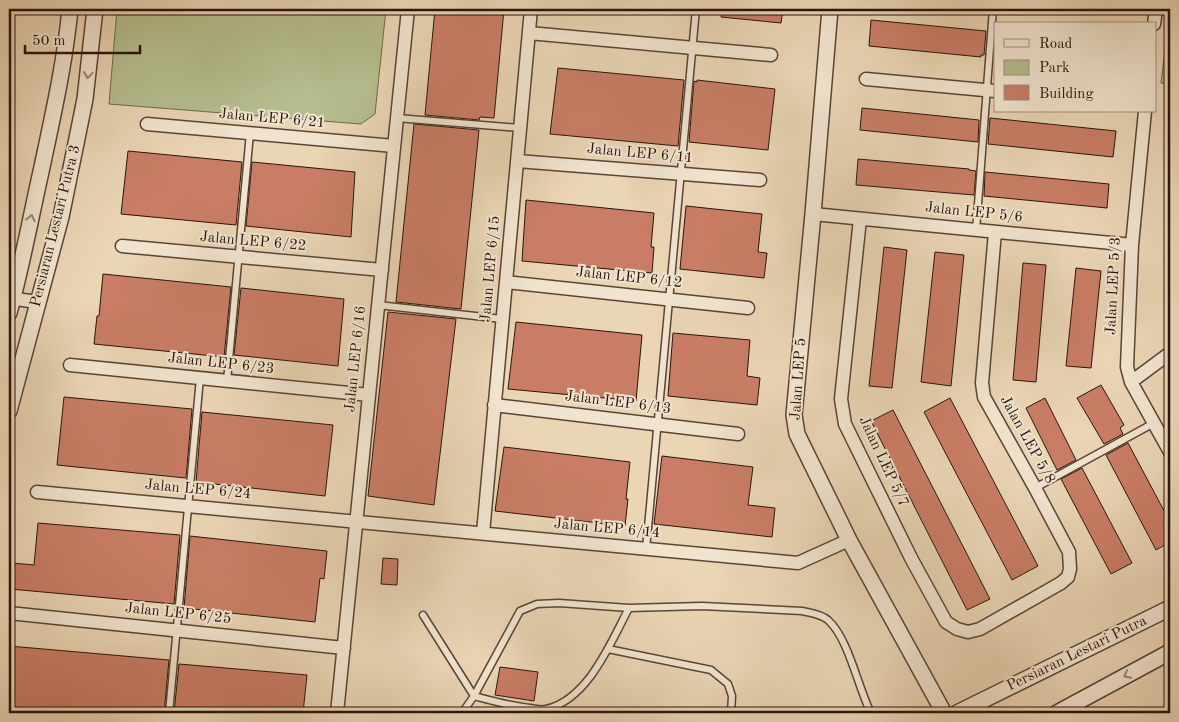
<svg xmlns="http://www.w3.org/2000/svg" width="1179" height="722" font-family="'Old Standard TT',serif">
  <rect width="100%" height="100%" fill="#ead5b5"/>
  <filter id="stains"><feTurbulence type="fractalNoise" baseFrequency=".004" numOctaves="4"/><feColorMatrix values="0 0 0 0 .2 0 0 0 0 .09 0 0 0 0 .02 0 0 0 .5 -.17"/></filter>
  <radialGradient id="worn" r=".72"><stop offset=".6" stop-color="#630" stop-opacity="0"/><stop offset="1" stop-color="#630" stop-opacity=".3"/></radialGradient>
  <path fill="#b5bd8e" stroke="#6f694e" d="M117 9H386L375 114 361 124 109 104Z
    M1170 9V84L1161 83Z"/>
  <path fill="#c97d66" stroke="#29150d" d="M435 9H504L494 118 480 117 479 120 425 115Z
    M722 9H783L781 23 721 17Z
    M871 20 986 31 984 55H981V57L869 46Z
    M558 68 684 80 678 146 550 134Z
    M697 80 775 89 768 150 689 142 694 81 697 82Z
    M862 108 979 120 978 142 860 130Z
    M990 118 1116 131 1113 157 988 144Z
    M414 124 479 130 461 309 396 302Z
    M128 151 242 162 236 225 121 214Z
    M858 159 969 169V170L976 171 974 195 856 185Z
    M252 162 355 172 351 237 246 226Z
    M985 172 1109 184 1107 208 984 196Z
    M526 200 654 213 651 247H654L652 273 522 261Z
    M686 206 762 214 758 252 767 253 764 278 680 269Z
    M884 247 907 250 892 388 869 386Z
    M935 252 964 255 951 386 921 382Z
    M1023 263 1046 265 1036 382 1013 380Z
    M1076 268 1101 271 1091 368 1066 366Z
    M103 274 231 287 224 357 94 344 97 316H99Z
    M241 288 344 299 338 366 234 355Z
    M388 312 456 319 434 505 368 496Z
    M516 322 642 335 636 401 508 389Z
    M673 333 750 340 747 376 760 378 757 405 668 396Z
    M1101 385 1124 425 1120 428 1123 434 1104 444 1077 398Z
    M64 397 192 409 186 478 57 465Z
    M950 398 1038 566 1012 580 924 412Z
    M1045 398 1076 460 1057 470 1026 408Z
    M893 410 990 599 967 610 871 421Z
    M202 412 333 425 325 496 196 482Z
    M1128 443 1170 522V542L1156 550 1106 455Z
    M504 447 630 462 626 499H628L625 526 495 511Z
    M662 456 753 467 748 505 775 508 772 537 654 524Z
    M1082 468 1132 563 1111 574 1061 479Z
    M38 523 180 535 174 604 10 589 12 563 34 565Z
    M190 536 327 551 324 579 320 578 315 622 184 608Z
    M383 558 398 559 397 585 381 584Z
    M9 646 169 660 164 713H9Z
    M179 664 307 675 303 713H174Z
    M500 667 538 672 534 701 495 695Z"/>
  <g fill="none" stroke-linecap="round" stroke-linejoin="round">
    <g stroke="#594537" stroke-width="9">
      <path id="service" d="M397 118 520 128
        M976 230 993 9
        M378 305 502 319
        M227 381 250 133
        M1035 488 1154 423
        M646 549 696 9
        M423 615 474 696C493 701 510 706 530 708 535 709 541 710 546 709 588 700 611 642 629 608
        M608 649 711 670 728 684 732 696 731 713
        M169 713 200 378
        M462 713 474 696 520 611 537 604 559 603 629 608 702 606 802 611C811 613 821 614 828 620 849 639 858 688 871 713"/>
    </g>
    <g stroke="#594537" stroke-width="15">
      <path id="minor" d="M1154 24 1156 9
        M529 33 771 55
        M866 79 995 91
        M1145 111 1132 245 1127 367 1131 382 1170 452
        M147 124 394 146
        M517 161 760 180
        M813 214 1132 245
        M860 219 841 399 845 424 911 558 946 622 957 629 968 632 980 629 1061 583 1068 577 1070 569 1069 552 1035 488 984 397 982 383 995 232
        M122 246 382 270
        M506 282 748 308
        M9 298 37 302
        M70 365 369 395
        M1131 382 1170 353
        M494 405 738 434
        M37 492 798 563 849 540
        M483 533 531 9
        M9 613 344 648
        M337 713 408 9"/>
    </g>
    <g stroke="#594537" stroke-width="18">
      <path id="tertiary" d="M830 9 813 214 794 415 797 434 849 540 944 713
        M9 313C22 265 31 216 42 167 53 115 65 62 70 9
        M9 411 61 217 85 99 95 9
        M957 713 1170 608
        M1057 713 1170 652"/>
    </g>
    <use href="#service" stroke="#f1e4cf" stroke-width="6"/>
    <use href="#minor" stroke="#f1e4cf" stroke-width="12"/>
    <use href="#tertiary" stroke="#f1e4cf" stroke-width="15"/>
  </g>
  <defs><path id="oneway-chevron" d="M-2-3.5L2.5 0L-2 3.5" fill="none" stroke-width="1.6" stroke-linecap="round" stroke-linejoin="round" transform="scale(1.25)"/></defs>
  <g stroke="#978778">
    <use href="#oneway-chevron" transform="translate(88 75) rotate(96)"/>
    <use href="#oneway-chevron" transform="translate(31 218) rotate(-78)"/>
    <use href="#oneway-chevron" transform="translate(1127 675) rotate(152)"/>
  </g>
  <g text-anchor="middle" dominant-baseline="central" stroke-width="4" stroke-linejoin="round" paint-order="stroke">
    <g font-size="15" fill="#29150d" stroke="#f1e4cf">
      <text transform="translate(272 119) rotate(5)">Jalan LEP 6/21</text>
      <text transform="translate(640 154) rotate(5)">Jalan LEP 6/11</text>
      <text transform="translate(974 213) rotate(6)">Jalan LEP 5/6</text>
      <text transform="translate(56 226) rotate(-76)">Persiaran Lestari Putra 3</text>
      <text transform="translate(253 242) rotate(5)">Jalan LEP 6/22</text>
      <text transform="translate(491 269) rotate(-85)">Jalan LEP 6/15</text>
      <text transform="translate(629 278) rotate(6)">Jalan LEP 6/12</text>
      <text transform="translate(1114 286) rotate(-87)">Jalan LEP 5/3</text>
      <text transform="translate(356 359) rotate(-84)">Jalan LEP 6/16</text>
      <text transform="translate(221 364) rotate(6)">Jalan LEP 6/23</text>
      <text transform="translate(799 379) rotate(-86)">Jalan LEP 5</text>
      <text transform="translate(618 403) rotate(7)">Jalan LEP 6/13</text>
      <text transform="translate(1027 440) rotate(61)">Jalan LEP 5/8</text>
      <text transform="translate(883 462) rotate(65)">Jalan LEP 5/7</text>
      <text transform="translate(198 490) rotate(5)">Jalan LEP 6/24</text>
      <text transform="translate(607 529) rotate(5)">Jalan LEP 6/14</text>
      <text transform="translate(178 614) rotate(6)">Jalan LEP 6/25</text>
      <text transform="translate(1077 654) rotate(-26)">Persiaran Lestari Putra</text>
    </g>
  </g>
  <rect width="1179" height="722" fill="none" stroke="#ead5b5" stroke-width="30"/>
  <rect x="10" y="10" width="1159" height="702" fill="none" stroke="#29150d" stroke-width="2.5"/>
  <rect x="15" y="15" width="1149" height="692" fill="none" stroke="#29150d"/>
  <rect x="994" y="22" width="162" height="90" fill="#f1e4cf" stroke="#a19181"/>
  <rect x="1004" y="39" width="25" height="8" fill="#f1e4cf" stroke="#a19181"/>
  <text x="1039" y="48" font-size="15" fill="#29150d">Road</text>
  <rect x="1004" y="60" width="25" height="15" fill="#b5bd8e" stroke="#a19181"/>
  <text x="1039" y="72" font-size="15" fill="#29150d">Park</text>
  <rect x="1004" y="85" width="25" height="15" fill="#c97d66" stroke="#a19181"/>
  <text x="1039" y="98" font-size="15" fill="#29150d">Building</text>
  <path d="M25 45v8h115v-8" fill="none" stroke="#29150d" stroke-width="2.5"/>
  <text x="32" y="45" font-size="15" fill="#29150d" stroke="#f1e4cf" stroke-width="4" paint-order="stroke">50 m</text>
  <rect width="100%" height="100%" filter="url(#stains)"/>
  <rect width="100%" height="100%" fill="url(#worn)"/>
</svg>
